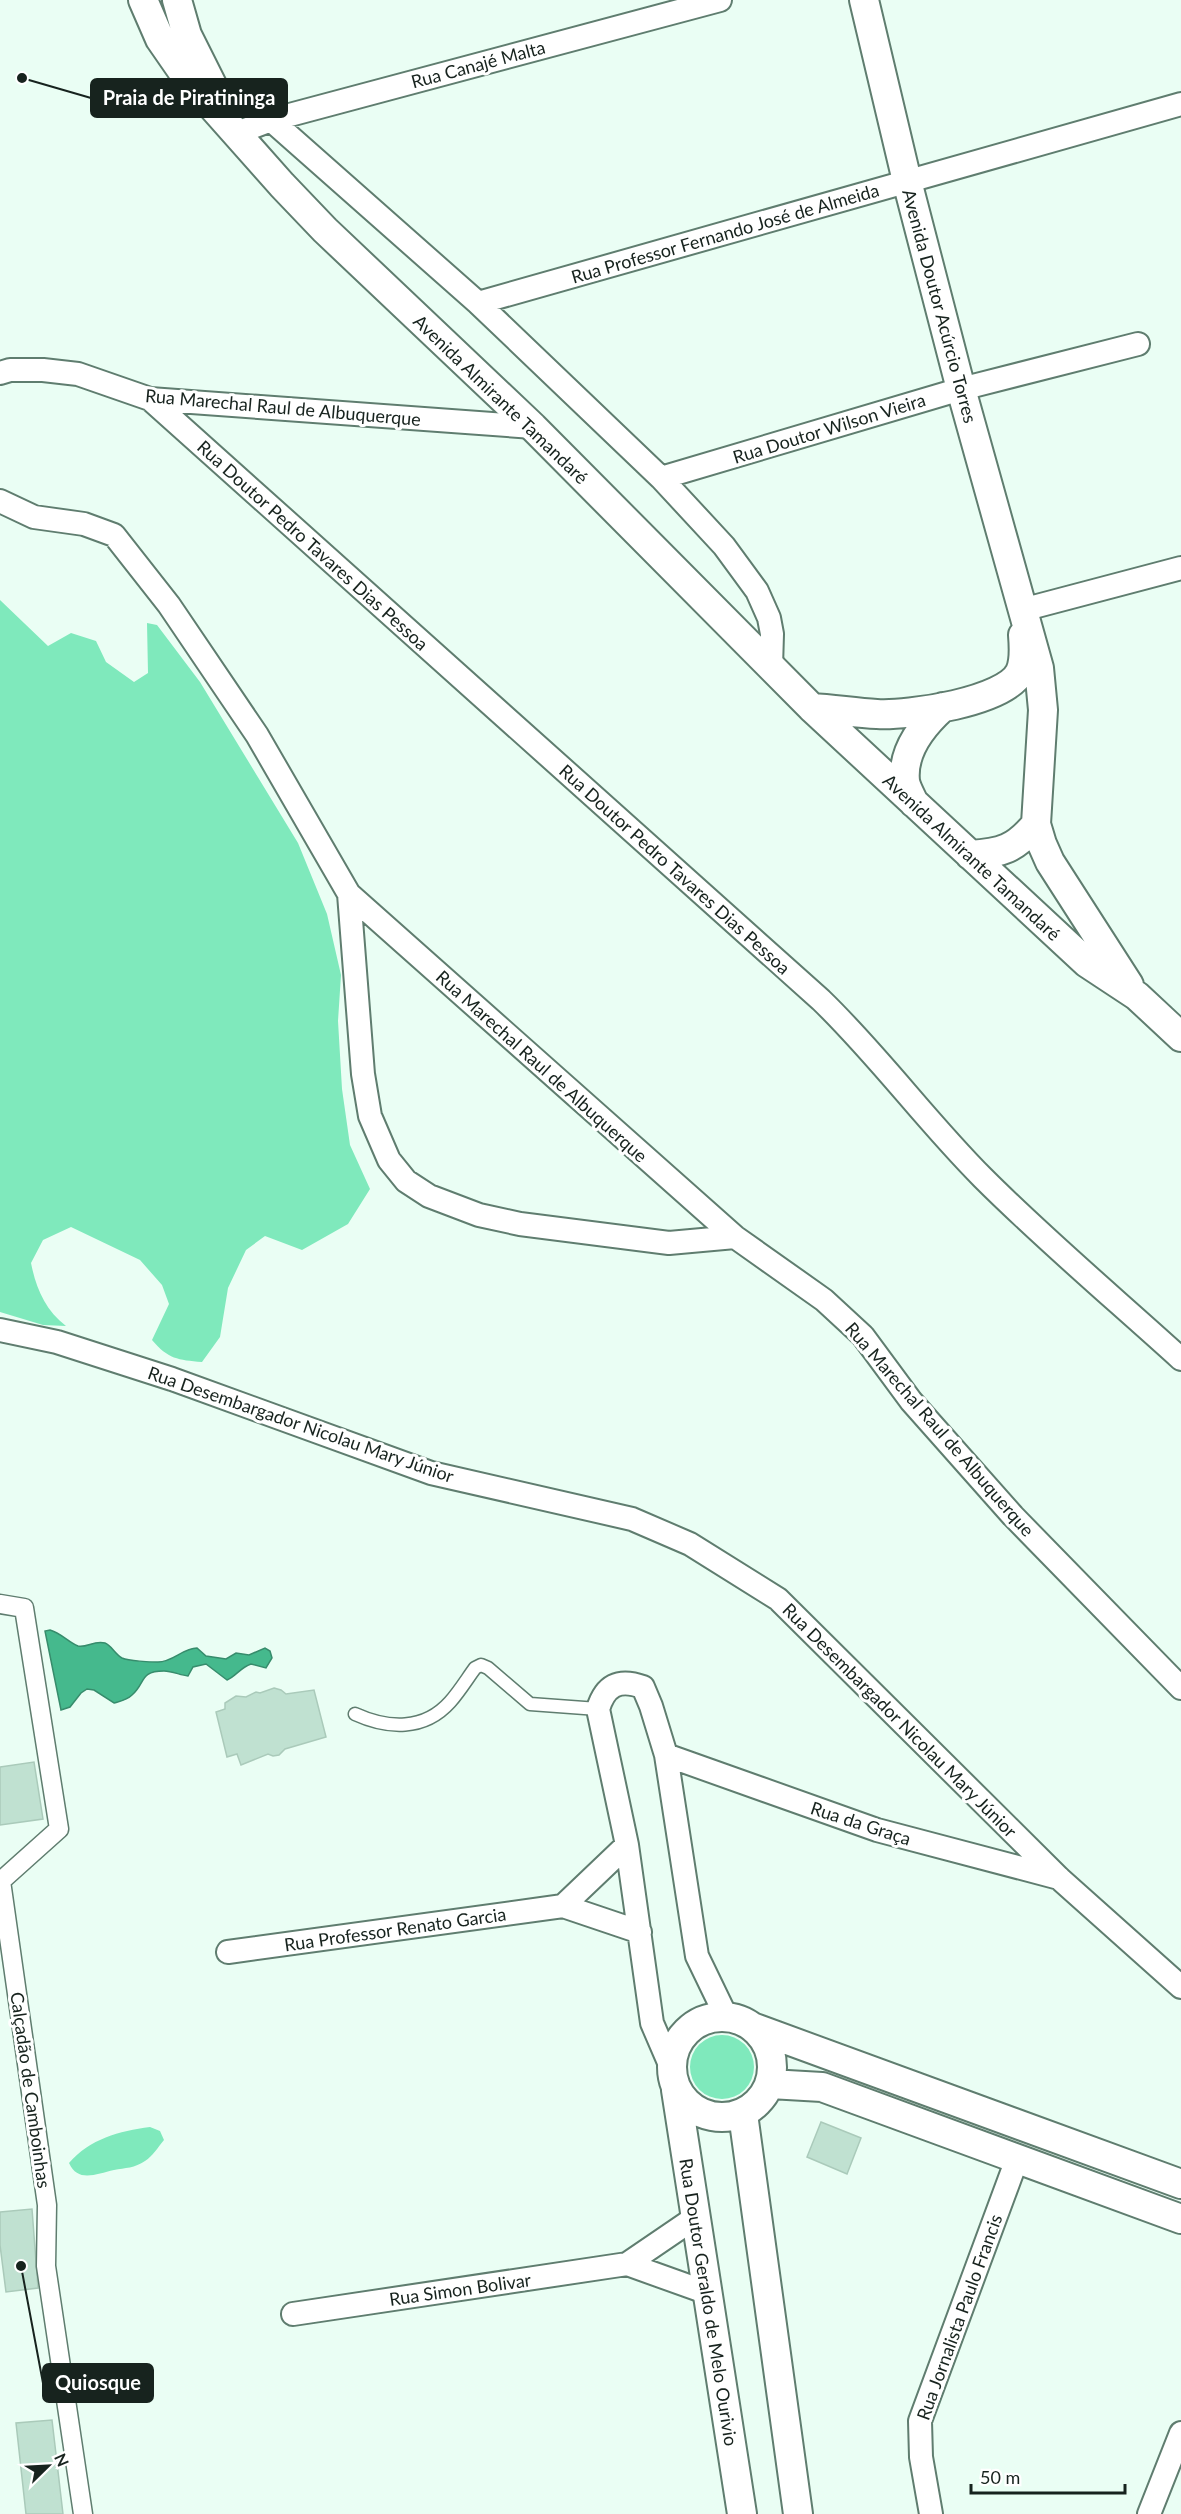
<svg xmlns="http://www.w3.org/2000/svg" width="1181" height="2514" font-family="Lato,sans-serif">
  <rect width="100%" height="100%" fill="#eafef4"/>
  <path fill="#7fe9bc" d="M0 600 48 646 71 633 96 641 106 662 134 682 148 673 147 623 157 625 200 682 298 843 327 914 341 975 338 1021 342 1089 350 1145 370 1189 348 1224 302 1250 265 1236 246 1250 228 1288 220 1337 202 1362C178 1360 168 1359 152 1340L169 1304 162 1285 140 1260 71 1227 43 1240 31 1263C36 1288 45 1310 66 1326L43 1325 0 1312Z
    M690 2067a32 32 0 1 1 64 0a32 32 0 1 1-64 0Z
    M150 2127 160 2131 164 2140C158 2147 153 2156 145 2161 135 2168 125 2168 114 2170 96 2174 78 2183 69 2163 90 2139 119 2131 150 2127Z"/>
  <path fill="#45b98d" stroke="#378c6c" stroke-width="1.5" d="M50 1630C61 1633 68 1642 78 1646 87 1648 94 1640 105 1643 111 1645 115 1654 122 1658 129 1661 150 1662 158 1662 173 1662 183 1648 197 1648L206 1656 226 1659 236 1653 249 1655 265 1648 270 1651 272 1658 266 1668 251 1664C240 1668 236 1676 227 1680L206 1664 193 1667 188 1676C180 1675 172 1671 164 1671 139 1671 146 1683 132 1695 127 1700 121 1701 114 1703L94 1690 87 1689 81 1693 70 1707 61 1710 45 1631Z"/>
  <path fill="#c0e1d1" stroke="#aacaba" stroke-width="1.5" d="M274 1688 281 1690 286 1694 314 1690 326 1737 285 1749 279 1755 273 1756 268 1754 241 1765 237 1754 227 1757 216 1712 225 1709V1703L236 1696 246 1697 256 1692 260 1693Z
    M34 1762 43 1819 0 1825V1767Z
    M821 2122 861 2138 847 2174 807 2157Z
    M32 2209 38 2288 6 2292 0 2245V2212Z
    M52 2420 63 2514H26L16 2423Z"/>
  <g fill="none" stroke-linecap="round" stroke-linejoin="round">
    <g stroke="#5f7d6f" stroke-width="15">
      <path id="service" d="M355 1714C388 1729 424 1731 450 1702 459 1692 467 1679 475 1668L481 1665 488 1668 530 1704 598 1709"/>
    </g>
    <g stroke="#5f7d6f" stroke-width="21">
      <path id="pedestrian" d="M0 1604 24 1608 59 1829 1 1881 47 2205 46 2266 83 2514"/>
    </g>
    <g stroke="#5f7d6f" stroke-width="26">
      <path id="minor" d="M271 120 478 303 661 478 724 546 757 591 769 618 772 634 771 667
        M237 133 271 120 720 0
        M478 303 1181 104
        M0 373 10 370H43L78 374 150 399 533 427
        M150 399 821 1000C879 1056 926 1121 983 1178 1046 1241 1115 1299 1181 1359
        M661 478 961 389 1138 344
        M0 501 34 517 84 524 114 535 169 605 257 735 349 894 735 1237 824 1300 863 1336 911 1401 1013 1516 1181 1688
        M1022 610 1181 568
        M349 894 363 1074 370 1116 389 1160 406 1181 429 1196 479 1215 520 1224 669 1243 735 1237
        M0 1330 57 1342 172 1379 431 1473 632 1519 690 1544 778 1599 1060 1879 1181 1987
        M666 1755 877 1830 1059 1878
        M563 1906 627 1845
        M228 1952 563 1906 640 1932
        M671 2067 652 2023 627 1845 598 1709C605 1686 618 1678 643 1687L651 1706 666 1755 697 1956 726 2016
        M627 2264 708 2293
        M293 2314 627 2264 696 2217
        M931 2514 921 2457 920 2421 1017 2159
        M1149 2514 1181 2433"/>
    </g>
    <g stroke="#5f7d6f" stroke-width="32">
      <path id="tertiary" d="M143 0 160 39 187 78 282 185 325 230 533 427 812 708 1087 963 1137 996 1181 1037
        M177 0 187 35 217 95
        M864 0 907 181 961 389 1039 668 1043 710 1036 824 1042 844 1050 862 1129 985
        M812 708C834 709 855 713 877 714 907 716 1006 702 1020 672 1025 661 1024 647 1023 635
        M914 803C911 796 906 788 905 781 902 751 923 725 943 707
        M970 855C1002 853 1015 849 1036 824
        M672 2067a50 50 0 1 1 100 0a50 50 0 1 1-100 0Z
        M752 2027 1181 2184
        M770 2084 822 2087 1181 2219
        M676 2090 742 2514
        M743 2114 798 2514"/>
    </g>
    <use href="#service" stroke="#fff" stroke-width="12"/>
    <use href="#pedestrian" stroke="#fff" stroke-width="18"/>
    <use href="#minor" stroke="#fff" stroke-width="22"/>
    <use href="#tertiary" stroke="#fff" stroke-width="28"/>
  </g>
  <g text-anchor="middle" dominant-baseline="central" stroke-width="6" stroke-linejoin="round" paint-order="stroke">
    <g font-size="18" fill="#17231e" stroke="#fff">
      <text transform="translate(478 64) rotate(-15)">Rua Canajé Malta</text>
      <text transform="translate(725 233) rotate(-16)">Rua Professor Fernando José de Almeida</text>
      <text transform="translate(940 306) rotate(75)">Avenida Doutor Acúrcio Torres</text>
      <text transform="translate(501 399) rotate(44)">Avenida Almirante Tamandaré</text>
      <text transform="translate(283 407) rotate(5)">Rua Marechal Raul de Albuquerque</text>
      <text transform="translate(829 428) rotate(-17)">Rua Doutor Wilson Vieira</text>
      <text transform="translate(313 545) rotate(42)">Rua Doutor Pedro Tavares Dias Pessoa</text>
      <text transform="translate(972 857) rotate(43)">Avenida Almirante Tamandaré</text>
      <text transform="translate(675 869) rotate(42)">Rua Doutor Pedro Tavares Dias Pessoa</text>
      <text transform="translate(542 1066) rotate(42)">Rua Marechal Raul de Albuquerque</text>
      <text transform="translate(301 1424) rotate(19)">Rua Desembargador Nicolau Mary Júnior</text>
      <text transform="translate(940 1429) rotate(49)">Rua Marechal Raul de Albuquerque</text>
      <text transform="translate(900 1720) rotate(45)">Rua Desembargador Nicolau Mary Júnior</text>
      <text transform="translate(861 1823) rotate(18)">Rua da Graça</text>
      <text transform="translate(395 1929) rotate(-8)">Rua Professor Renato Garcia</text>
      <text transform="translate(31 2090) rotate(82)">Calçadão de Camboinhas</text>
      <text transform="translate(460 2289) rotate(-8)">Rua Simon Bolivar</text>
      <text transform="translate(709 2302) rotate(81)">Rua Doutor Geraldo de Melo Ourivio</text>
      <text transform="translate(959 2317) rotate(-70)">Rua Jornalista Paulo Francis</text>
    </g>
  </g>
  <path fill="none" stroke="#17231e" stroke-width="2" d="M22 78L91 98M21 2266L43 2383"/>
  <g fill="#17231e" stroke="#fff" stroke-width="2">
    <circle cx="22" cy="78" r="6"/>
    <circle cx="21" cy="2266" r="6"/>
  </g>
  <g fill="#17231e" stroke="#17231e" stroke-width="2">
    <rect x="91" y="79" width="196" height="38" rx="6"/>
    <rect x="43" y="2364" width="110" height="38" rx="6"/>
  </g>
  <g font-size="20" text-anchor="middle" font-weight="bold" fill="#fff">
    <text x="189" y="105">Praia de Piratininga</text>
    <text x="98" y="2390">Quiosque</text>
  </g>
  <g transform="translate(48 2466) rotate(66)" stroke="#ffffff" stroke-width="4.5" paint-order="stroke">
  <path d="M0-4.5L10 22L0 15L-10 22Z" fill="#17231e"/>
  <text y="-9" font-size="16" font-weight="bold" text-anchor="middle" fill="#17231e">N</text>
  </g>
  <path d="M971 2484v9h154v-9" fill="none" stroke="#17231e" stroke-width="3"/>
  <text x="980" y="2484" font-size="18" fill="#17231e" stroke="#ffffff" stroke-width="4.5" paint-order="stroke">50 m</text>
</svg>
